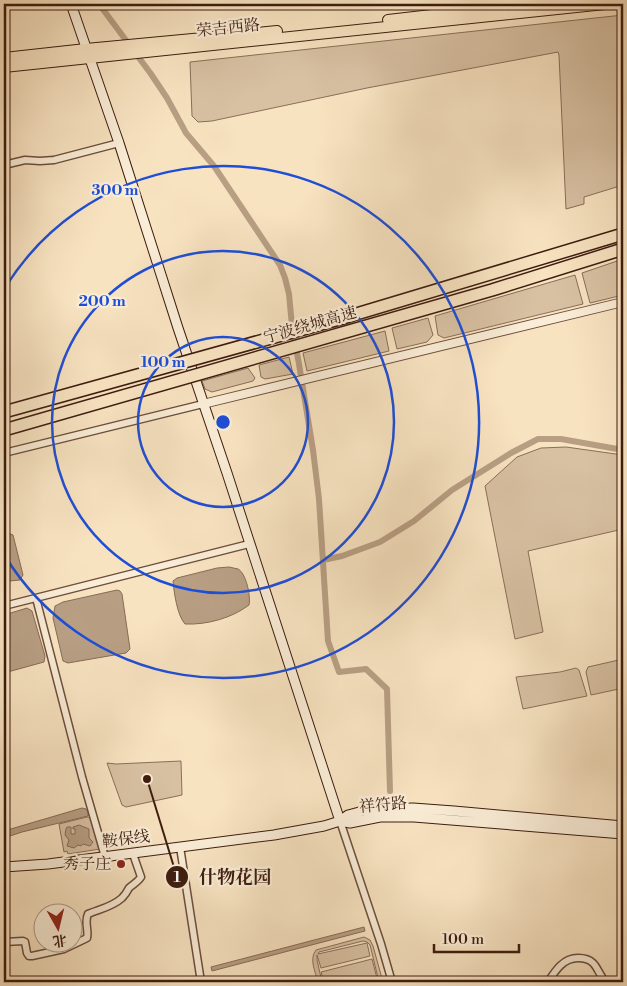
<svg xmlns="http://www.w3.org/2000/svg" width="627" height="986" font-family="'Libre Bodoni','Noto Serif SC',serif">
  <rect width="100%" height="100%" fill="#f8e3c1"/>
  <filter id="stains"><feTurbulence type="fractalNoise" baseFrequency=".004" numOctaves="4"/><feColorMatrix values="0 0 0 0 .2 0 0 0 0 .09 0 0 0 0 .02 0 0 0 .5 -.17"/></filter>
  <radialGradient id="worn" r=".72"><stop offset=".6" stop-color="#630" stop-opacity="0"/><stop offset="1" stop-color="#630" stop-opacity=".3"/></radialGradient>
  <path fill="#d8c1a3" stroke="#8a6e59" d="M623 15V185L584 197V204L566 209 559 55 558 52 367 88 212 121 198 122 192 116 190 62Z
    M623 259V295L590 303 582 273Z
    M575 275 583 304 444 338 438 335 435 316Z
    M428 318 433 335 427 342 397 349 392 328Z
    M385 331 389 351 307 371 303 353Z
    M289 357 293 374 265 379 261 377 259 365Z
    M248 368 255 378 253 381 212 392 205 389 202 381Z
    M566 447 623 455V529L528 551 543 632 515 639 485 486 517 457 541 448Z
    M623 659V682L618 683 619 689 591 695 586 672 588 667Z
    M576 668 579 670 587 696 523 709 516 677 560 672Z
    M181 761 182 795 126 807 122 805 107 763 116 764Z
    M87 817 92 818 100 849 68 854 67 851 64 852 59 824Z
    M364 937 370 940 373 946 383 982H379L370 945 367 942 363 941 319 952 318 954 367 943 370 956 321 968 317 955V960L322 982H318C315 971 309 959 316 950Z
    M372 959 378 982H324L321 972Z"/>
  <path fill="#b89f84" stroke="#876b55" d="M8 533 13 535 23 575 20 580 9 581 8 596H4V535Z
    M229 567C232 568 235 568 238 569 246 573 251 596 249 605 232 618 207 625 185 624 177 615 174 592 173 581L177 578 217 568Z
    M117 590 120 591 122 594 130 649 126 653 68 663 63 661 53 618 55 606 63 602Z
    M27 608 32 611 45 656 44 662 4 673V615Z
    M82 808 86 809 88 812V816L22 832 4 838V831Z
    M79 825 89 829V838L93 842 90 846 83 844 81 846 78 845 74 848 67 846 69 840 65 835 66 829 67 827H71V834H75V829H73V827Z
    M364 927 365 931 212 971 211 967Z"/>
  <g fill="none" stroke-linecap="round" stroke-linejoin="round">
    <path stroke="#b89f84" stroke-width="6" d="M99 4 151 74 167 98 186 133 214 166 280 265 285 278 289 294 292 326 299 364 313 450 319 499 328 641 339 672 366 669 387 689 390 791
      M323 560 342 556 380 542 414 521 452 490 511 453 538 439H561L623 450"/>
    <g stroke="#6c4e3c" stroke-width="9">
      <path id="minor" d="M4 165 25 160 40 161 54 160 119 143
        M4 453 203 404
        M36 598 82 777 105 857
        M4 606 249 544
        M340 821 381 944 392 982
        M180 847 201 982
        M4 942 23 941 25 942 27 953 29 956H32L64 949 87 938C89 930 84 922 88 914 100 909 112 907 122 898 125 895 127 892 129 888 133 884 138 882 141 877L133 854
        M548 982C555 971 563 958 578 958 584 958 589 959 593 963 597 967 599 973 602 977"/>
    </g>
    <g stroke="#6c4e3c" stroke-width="10">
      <path id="tertiary" d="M203 404 623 302"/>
    </g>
    <g stroke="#3d1c0f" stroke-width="11">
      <path id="secondary" d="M71 4 119 143 178 328 227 473 340 821
        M340 821 350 823 380 817H414L623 834
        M4 867 48 864 274 835 324 826 340 821 348 815 363 811 380 809 413 808 454 811 623 826"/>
    </g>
    <g stroke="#3d1c0f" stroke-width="12">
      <path id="primary" d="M388 20 529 4
        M4 58 86 49 277 31
        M4 67 605 4"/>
    </g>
    <use href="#minor" stroke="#faedd7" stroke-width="6"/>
    <use href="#tertiary" stroke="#faedd7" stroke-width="8"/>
    <use href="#secondary" stroke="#faedd7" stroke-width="9"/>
    <use href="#primary" stroke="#f8e3c1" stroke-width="10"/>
    <g stroke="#3d1c0f" stroke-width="14" stroke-linecap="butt">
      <path id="motorway-bridge" d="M4 412 343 318 623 234
        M4 430 492 290 623 249"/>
    </g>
    <use href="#motorway-bridge" stroke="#f8e3c1" stroke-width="11"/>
  </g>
  <g fill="none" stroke="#1d4ed8" stroke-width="2.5">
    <circle cx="223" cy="422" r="85"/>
    <circle cx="223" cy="422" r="171"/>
    <path d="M5 288A256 256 0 1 1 5 556"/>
  </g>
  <circle fill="#8f2418" stroke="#faedd7" stroke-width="2" cx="121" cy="864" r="5"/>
  <g text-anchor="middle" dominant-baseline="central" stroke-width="4.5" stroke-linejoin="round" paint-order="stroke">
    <g font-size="16" fill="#3d1c0f" stroke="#faedd7">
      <text transform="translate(228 28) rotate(-6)">荣吉西路</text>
      <text transform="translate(310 325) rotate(-16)">宁波绕城高速</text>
      <text transform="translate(383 805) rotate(-5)">祥符路</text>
      <text transform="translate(126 839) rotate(-7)">鞍保线</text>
    </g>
    <g font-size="16" fill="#3d1c0f" stroke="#faedd7" text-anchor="end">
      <text x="111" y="864">秀子庄</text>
    </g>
  </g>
  <circle cx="223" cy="422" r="8" fill="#1d4ed8" stroke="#faedd7" stroke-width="2.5"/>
  <g font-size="15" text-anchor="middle" font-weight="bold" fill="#1d4ed8" stroke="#faedd7" stroke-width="4.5" stroke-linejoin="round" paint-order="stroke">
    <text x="115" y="195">300 m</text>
    <text x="102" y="306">200 m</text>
    <text x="163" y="367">100 m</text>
  </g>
  <path fill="none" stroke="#3d1c0f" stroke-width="2" d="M147 779L177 877"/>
  <g fill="#3d1c0f" stroke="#faedd7" stroke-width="2">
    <circle cx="147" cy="779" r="5"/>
    <circle cx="177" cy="877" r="12"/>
  </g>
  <g font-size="15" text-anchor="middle" font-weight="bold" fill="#fff">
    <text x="177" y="882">1</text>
  </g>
  <g font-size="18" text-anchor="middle" font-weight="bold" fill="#3d1c0f" stroke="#faedd7" stroke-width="4.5" stroke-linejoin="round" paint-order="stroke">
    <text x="235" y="883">什物花园</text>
  </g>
  <rect width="627" height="986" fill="none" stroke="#f8e3c1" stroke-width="20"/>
  <rect x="5" y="5" width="617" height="976" fill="none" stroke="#3d1c0f" stroke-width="2.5"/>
  <rect x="10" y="10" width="607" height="966" fill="none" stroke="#3d1c0f"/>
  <g transform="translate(58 928) rotate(172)"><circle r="24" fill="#faedd7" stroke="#ae9987"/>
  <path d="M0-4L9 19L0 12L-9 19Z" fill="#8f2418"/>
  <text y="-8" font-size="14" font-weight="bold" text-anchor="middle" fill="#3d1c0f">北</text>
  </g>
  <path d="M434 944v8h85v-8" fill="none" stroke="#3d1c0f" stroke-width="2.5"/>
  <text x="442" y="944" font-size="15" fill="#3d1c0f" stroke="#faedd7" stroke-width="4" paint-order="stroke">100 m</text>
  <rect width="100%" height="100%" filter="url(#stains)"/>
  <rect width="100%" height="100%" fill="url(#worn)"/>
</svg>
